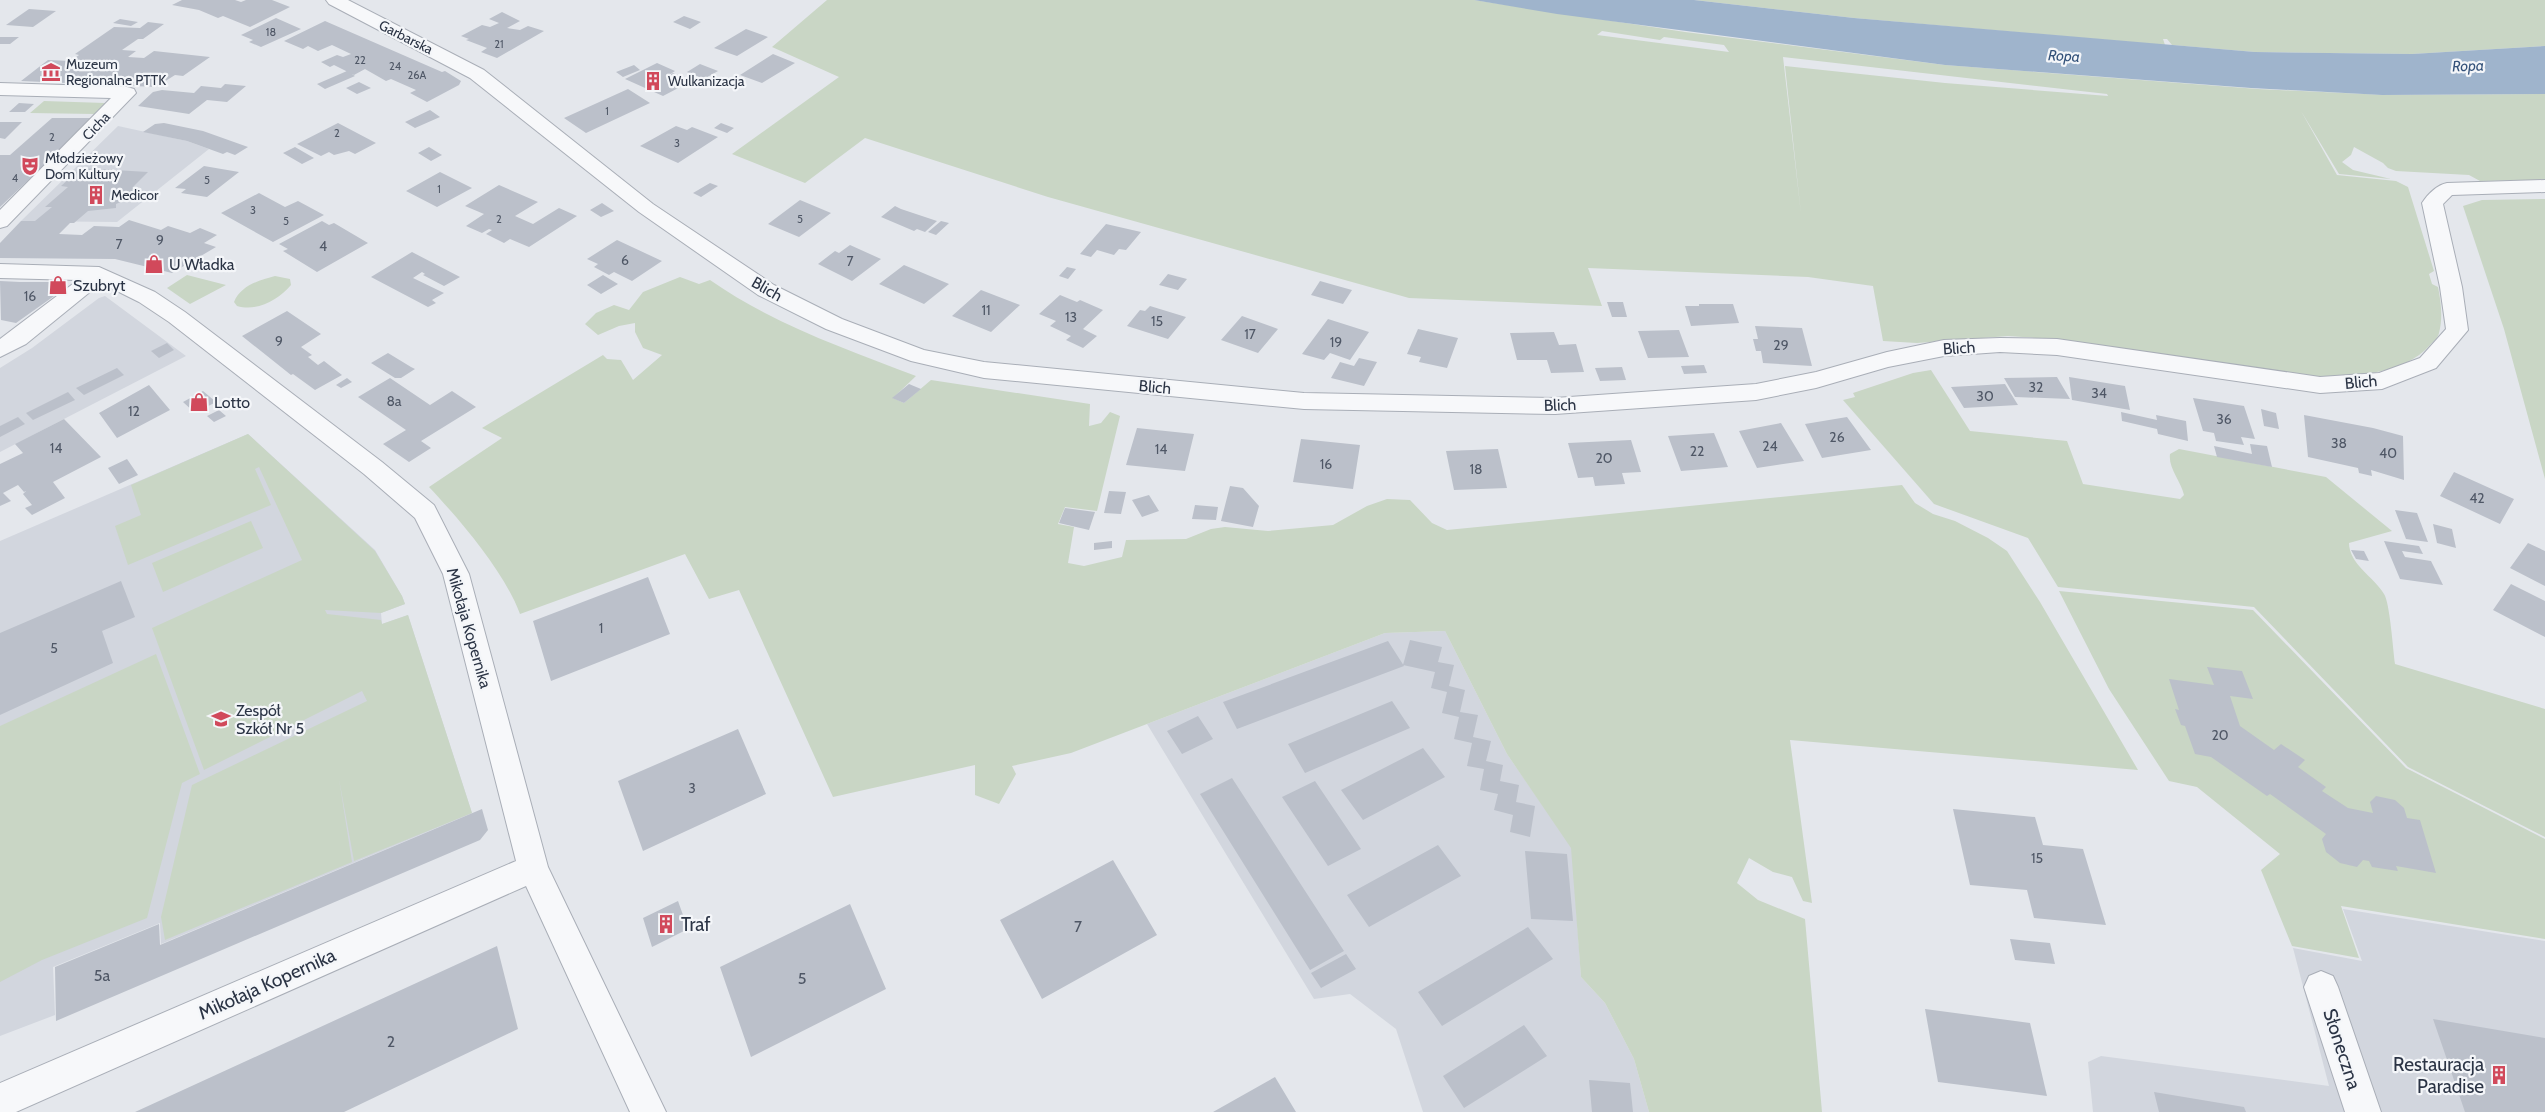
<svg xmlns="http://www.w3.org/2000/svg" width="2545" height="1112" font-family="Cabin,sans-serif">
  <rect width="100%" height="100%" fill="#e4e7ec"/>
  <path fill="#d2d6de" d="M118 126 187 141 209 149 117 222 21 221Z
    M105 296 186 356 0 452V368L32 348 99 298Z
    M248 434 375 550 402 596 405 604 381 613 382 624 408 615 472 813 161 944 160 923 53 967 55 1015 0 1036V541Z
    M1445 631 1507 754 1572 848 1581 977 1605 1003 1634 1059 1649 1112H1423L1396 1029 1350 994 1314 999 1147 724 1385 633Z
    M2343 909 2545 941V1112H2093L2088 1062 2101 1056 2329 1086 2293 948 2362 961Z"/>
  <path fill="#c9d6c5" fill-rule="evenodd" d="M827 0H1474L1685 32 1945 65 2258 89 2385 95 2545 94V180L2480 181 2469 175 2396 171 2388 168 2383 163 2354 147 2351 155 2342 162 2353 170 2391 179 2339 174 2301 111 2337 175 2396 181 2408 187 2434 271 2429 274 2432 284 2438 287C2441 302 2443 318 2439 333 2438 338 2433 342 2430 345 2403 376 2351 376 2314 376L2052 339 2008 336 1917 343 1883 341 1873 286 1808 277 1588 268 1602 306 1409 298 1048 197 865 138 805 183 732 154 839 77 772 47ZM1602 31 1660 40 1664 37 1724 45 1729 52 1597 35ZM1783 57 2107 94 2108 96 1945 83 1785 66 1801 214Z
    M1694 0H2545V46L2412 54 2255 52 2172 45 2167 39H2163L2165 45 1854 18Z
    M44 101 105 103 94 114 30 113Z
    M2545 199V479L2504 329 2463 206 2482 200Z
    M187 275 226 285 190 304 167 288Z
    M275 276 290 279 291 285C278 300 257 312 237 306L234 302C241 285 260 280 275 276Z
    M680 277 699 284 710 280C773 324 846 349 916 376L893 398 904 403 931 380 1090 404 1089 426 1101 423 1110 412 1120 416 1097 511 1065 507 1058 524 1074 527 1068 563 1084 566 1122 557 1126 540 1186 539 1211 529 1225 527 1268 531 1333 525 1367 506 1387 499 1410 500 1432 523 1447 530 1902 485 1915 503 1933 514 1955 521 1988 538 2007 551 2040 602 2138 770 1790 740 1812 903 1803 901 1792 877 1773 872 1749 858 1737 883 1758 900 1805 919 1822 1112H1649L1634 1059 1605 1003 1581 977 1571 848 1507 754 1445 631 1385 633 1071 753 1012 766 1016 774 999 804 975 795V765L833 797 739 590 709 599 685 554 520 614C504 571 460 520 429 487L502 438 482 428 603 355 607 359 621 360 633 380 662 355 643 348 635 332V323L619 326 598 335 585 324 596 313 614 305 629 310 643 292Z
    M1931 370 1970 431 2067 441 2083 484 2180 499 2184 495C2181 481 2168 468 2170 454L2179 449 2326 477 2392 531 2349 543C2349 564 2374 577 2384 594 2390 603 2393 650 2395 664L2545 709V837L2408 767 2254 607 2058 587 2028 538 1934 504 1843 400 1855 397 1853 393 1913 373Z
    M248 434 375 551 402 596 405 604 381 613 325 610 327 614 381 620 382 624 408 615 472 813 354 861 339 779 352 862 165 940 161 917 192 785 367 701 362 691 204 770 152 628 302 560 259 467 255 469 271 505 128 565 115 526 141 515 131 485Z
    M251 521 263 548 163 592 152 563Z
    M2059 591 2253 610 2406 768 2545 839V939L2341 906 2359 958 2292 946 2261 870 2280 854 2197 787 2169 781 2109 689Z
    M156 654 200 774 182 783 147 918 42 960 0 982V726Z"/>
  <path fill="#9fb4cc" d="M1474 0H1694L1854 18 2255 52 2412 54 2545 46V94L2382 95 2251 88 1945 65 1557 14Z"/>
  <path fill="#bbc0ca" d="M182 0H235L241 2 246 0H272L290 7 250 27 223 16 218 18 199 10 172 5Z
    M29 9 56 11 33 27 6 25Z
    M502 12 520 21 507 28 520 30 528 26 544 31 497 58 481 52 487 48 466 40 469 39 461 36 482 25 490 27 499 23 489 19Z
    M684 16 701 22 690 29 673 22Z
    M276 18 301 29 261 47 249 42 253 40 241 35Z
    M120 19 138 22 131 26 113 23Z
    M325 21 442 72 445 71 461 81 459 85 427 102 410 93 416 90 391 79 386 81 365 69 354 75 334 65 330 67 321 62 337 55 343 57 351 54 332 45 318 51 308 46 303 49 284 41Z
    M148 22 164 24 143 39H138L122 50 136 51 128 57 144 58 154 51 210 57 183 76 175 75 156 87 21 81 48 60 71 61 79 55 75 54 114 27 140 28Z
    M746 29 768 37 737 56 714 48Z
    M0 37H19L10 44H0Z
    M773 54 795 63 762 83 740 75Z
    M657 63 675 71 666 77 673 73 688 79 680 83 684 85 663 96 625 79Z
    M700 64 718 71 704 79 687 72Z
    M634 65 640 70 623 77 616 72Z
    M347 71 355 76 325 89 317 84Z
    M359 82 371 88 357 94 346 88Z
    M225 84 246 86 227 102 207 100 189 114 138 106 153 92 162 90 194 93 201 86 221 88Z
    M628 89 650 103 586 133 564 118Z
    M19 103 34 104 25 112H9Z
    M430 110 440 117 415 128 405 122Z
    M52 118H94L0 207V155H10Z
    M0 122H22L5 139 0 138Z
    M164 123 203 131 248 147 235 155 227 152 223 154 187 141 143 132 155 124Z
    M338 123 376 143 355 154 349 151 334 155 329 152 321 156 297 144Z
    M721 123 734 128 727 133 714 128Z
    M676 126 687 130 692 127 718 137 678 163 640 146Z
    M295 147 314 158 302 164 283 153Z
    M429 147 442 155 431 161 418 153Z
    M204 166 239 172 207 197 181 193 186 189 175 188Z
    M81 168 148 172 132 188 140 189 132 197 116 204V208L88 211 74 223H70L59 234 82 235 94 226 119 227 129 220 161 230 168 226 190 233 200 228 217 235 204 243 216 247 172 273 115 259 0 258V243L21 221H35L52 207H45L68 187 61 186Z
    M440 172 472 188 437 207 406 191Z
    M710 183 718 186 701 197 693 193Z
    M499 185 538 202 515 216 533 224 559 208 577 216 529 247 510 239 504 243 486 234 492 230 489 229 482 233 466 226 484 214 465 206Z
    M259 193 285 207 298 201 324 215 273 242 221 213Z
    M800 200 831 213 799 237 768 224Z
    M602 203 614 211 601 217 590 210Z
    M895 206 901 209 937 221 925 232 917 229 914 231 881 217Z
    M322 221 329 225 334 223 368 243 317 272 283 251 288 249 279 244Z
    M941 221 949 223 936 235 928 232Z
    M1106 224 1141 232 1126 250 1119 249 1114 255 1097 250 1091 257 1080 254Z
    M617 240 662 261 632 281 614 272 609 275 594 267 598 264 587 259Z
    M850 245 881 259 852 281 818 264 835 251 839 253Z
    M412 252 460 277 444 286 423 275 425 274 422 272 413 278 444 293 432 300 436 303 428 307 371 277Z
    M904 265 949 284 924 304 879 284Z
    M1067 267 1076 269 1068 279 1059 276Z
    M1168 274 1187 279 1178 290 1159 285Z
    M603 275 618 284 601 294 587 285Z
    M0 281 20 282H64V289L16 323 1 320Z
    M1320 281 1334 285 1352 290 1343 304 1311 295Z
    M981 290 1020 305 991 332 952 316Z
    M1060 295 1077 302 1080 300 1103 310 1083 329 1097 336 1083 348 1066 340 1071 336 1050 326 1056 321 1039 314Z
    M1607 302H1623L1627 317H1612Z
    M1699 304H1733L1739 323 1691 326 1685 306H1699Z
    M1150 306 1186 317 1168 339 1127 326 1140 310 1145 311Z
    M287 311 321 334 301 347 312 355 308 357 318 365 324 361 342 375 315 390 293 374 291 375 242 336Z
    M1242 316 1278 329 1258 353 1221 340Z
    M1328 319 1369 332 1350 360 1330 353 1324 360 1302 354Z
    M1755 326 1802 328 1812 366 1763 363 1761 351H1756L1753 339H1758Z
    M1418 329 1458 338 1447 368 1419 362 1421 357 1407 354Z
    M1679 330 1689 357 1648 358 1638 331Z
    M1554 332 1559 345 1576 344 1584 372 1551 373 1547 360H1517L1510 333Z
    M167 343 174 350 159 358 151 351Z
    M388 353 411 367 415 369 401 378H395L371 363Z
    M1359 358 1377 362 1364 386 1331 378 1340 362 1354 366Z
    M1704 365 1707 373 1684 374 1681 366Z
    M1622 367 1626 380 1600 381 1595 368Z
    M117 368 124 375 84 395 76 388Z
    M2057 377 2070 399 2015 397 2004 378Z
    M2069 377 2125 386 2130 410 2072 400Z
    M347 378 352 382 341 388 336 385Z
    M390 378 430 405 452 391 476 407 421 441 431 448 409 462 383 444 406 430 358 397Z
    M909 384 921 389 904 403 892 398Z
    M2005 384 2018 405 1964 408 1951 387Z
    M149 385 170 410 117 438 99 413Z
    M203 391 216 402 195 413 183 402Z
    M68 392 75 400 33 420 26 413Z
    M2193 398 2244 406 2255 439 2241 437 2244 445 2216 441 2214 433 2203 431Z
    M2261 409 2276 413 2279 429 2264 426Z
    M219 410 226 416 214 422 207 416Z
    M2121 412 2157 420 2156 415 2186 421 2188 441 2158 434 2157 429 2122 421Z
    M2304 415 2373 428 2403 436 2404 480 2371 470 2372 476 2359 473 2358 468 2308 457Z
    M18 417 25 424 0 437V426Z
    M1847 417 1871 450 1822 458 1805 424Z
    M64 419 101 457 53 482 65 498 32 515 25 508 32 505 23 494 26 491 24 492 18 485 3 493 11 501 0 506V464L23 453 15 444Z
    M1781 423 1804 461 1757 468 1739 431Z
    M1137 428 1194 434 1185 471 1126 465Z
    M1714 433 1728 467 1681 471 1668 436Z
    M1301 439 1360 445 1353 489 1293 482Z
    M1631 440 1641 472 1622 473 1625 484 1595 486 1593 477 1578 478 1568 443Z
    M2250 444 2267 446 2272 467 2217 457 2214 446 2252 454Z
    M1498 449 1507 488 1454 490 1446 451Z
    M127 459 138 475 119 484 108 468Z
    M2454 472 2514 499 2500 524 2440 496Z
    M1230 486 1243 488 1259 506 1253 527 1221 521Z
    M1109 491 1126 492 1121 514 1104 513Z
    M1149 495 1159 511 1142 517 1132 500Z
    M1195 505 1218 507 1216 520 1192 519Z
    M1065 508 1095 512 1089 530 1059 523Z
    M2395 510 2417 513 2428 542 2406 539Z
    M2433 524 2452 529 2456 548 2437 543Z
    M1112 541V548L1094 550V543Z
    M2384 541 2419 546 2423 554 2402 551 2405 557 2431 561 2443 585 2400 579Z
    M2528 543 2545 551V586L2510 568Z
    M2351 550 2364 551 2369 561 2356 559Z
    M648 577 670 634 551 681 533 621Z
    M121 581 135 617 102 631 113 663 0 715V633Z
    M2511 584 2545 601V637L2493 610Z
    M1410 640 1442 647 1438 662 1454 665 1449 686 1465 690 1460 712 1478 715 1473 737 1491 741 1486 761 1503 765 1500 781 1519 785 1516 802 1535 806 1530 837 1510 832 1513 815 1494 810 1498 794 1480 790 1484 769 1467 766 1472 743 1454 739 1459 717 1442 713 1447 692 1431 688 1435 672 1403 665Z
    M1388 641 1404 666 1237 729 1223 702Z
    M2207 667 2242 671 2253 699 2230 696 2240 726 2274 750 2281 744 2305 760 2298 767 2326 787 2322 791 2348 808 2373 813 2370 802 2376 796 2395 800 2404 808 2407 818 2420 820 2436 873 2396 866 2398 871 2372 867 2369 861 2363 860 2357 867 2340 863 2326 852 2322 839 2326 834 2270 794 2267 796 2211 757 2195 754 2185 726 2181 725 2175 709 2179 710 2169 679 2214 685Z
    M1392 701 1410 728 1305 773 1288 744Z
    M1198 716 1213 739 1182 754 1167 731Z
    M738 729 766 794 643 851 618 781Z
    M1423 748 1445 777 1363 820 1341 790Z
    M1232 778 1344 951 1310 970 1200 794Z
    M1315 781 1361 849 1328 866 1282 797Z
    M482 809 488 830 480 840 56 1021 55 967 159 924 160 945Z
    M1953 809 2035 817 2043 845 2083 849 2106 925 2034 918 2027 890 1970 885Z
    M1438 845 1461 876 1369 927 1347 895Z
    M1525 851 1567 854 1573 921 1531 919Z
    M1113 860 1157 935 1042 999 1000 920Z
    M678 901 688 929 652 947 643 918Z
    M850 904 886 989 751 1057 720 967Z
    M1528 927 1553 959 1442 1026 1418 992Z
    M2010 939 2050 943 2055 964 2015 960Z
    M497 946 518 1029 344 1112H135Z
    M1346 954 1356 969 1321 988 1311 973Z
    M1925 1009 2030 1023 2047 1096 1938 1082Z
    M2433 1019 2545 1038V1112H2465Z
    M1524 1025 1547 1056 1464 1108 1443 1076Z
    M1275 1077 1296 1112H1213Z
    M1589 1080 1630 1083 1633 1112H1592Z
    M2154 1092 2244 1107 2246 1112H2159Z"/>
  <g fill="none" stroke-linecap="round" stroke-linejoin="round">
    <g stroke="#a9aeb7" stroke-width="2">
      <path id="street" d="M326 0H348L484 70 653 204 774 285 842 319 924 350 984 362 1304 393 1555 398 1756 384 1816 372 1887 352 1944 340 2000 338 2057 339 2320 377 2379 373 2420 358 2446 329 2440 287 2422 203C2428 194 2437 185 2447 183L2545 180V192L2452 195 2443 204 2462 287 2468 330 2436 368 2382 389 2320 393 2057 355 2000 352 1944 356 1888 367 1816 388 1756 400 1555 414 1304 409 984 378 911 361 826 329 758 295 639 212 470 78 329 4Z
        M0 83 127 87 134 89 136 93 7 226 0 228V210L111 98 0 95Z
        M0 264 99 267 155 292 185 312 382 462 434 505 469 574 548 867 666 1112H630L526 886 16 1112H0V1083L516 861 443 574 415 518 364 474 169 322 139 302 101 283 26 344 0 357V339L78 280 0 278Z
        M2321 971 2333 976 2338 987 2381 1112H2345L2304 987 2309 976Z"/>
    </g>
    <use href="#street" fill="#f7f8fa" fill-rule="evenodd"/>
  </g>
  <defs>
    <g id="museum-bare" transform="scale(1.5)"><path d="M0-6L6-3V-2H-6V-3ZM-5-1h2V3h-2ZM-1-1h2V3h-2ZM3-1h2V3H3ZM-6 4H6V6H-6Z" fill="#d1495b" stroke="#f4f6f9" stroke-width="2.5" paint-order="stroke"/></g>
    <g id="building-bare" transform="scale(1.5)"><path d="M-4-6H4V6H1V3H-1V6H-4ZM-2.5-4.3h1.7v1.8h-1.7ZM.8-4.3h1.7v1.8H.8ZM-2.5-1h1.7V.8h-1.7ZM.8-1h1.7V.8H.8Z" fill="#d1495b" stroke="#f4f6f9" stroke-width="2.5" paint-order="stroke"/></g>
    <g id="theatre-bare" transform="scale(1.5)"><path d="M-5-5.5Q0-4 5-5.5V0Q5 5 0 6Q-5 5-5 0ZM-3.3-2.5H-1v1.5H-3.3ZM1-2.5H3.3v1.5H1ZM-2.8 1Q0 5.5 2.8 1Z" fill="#d1495b" stroke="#f4f6f9" stroke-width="2.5" paint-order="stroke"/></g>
    <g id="shop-bare" transform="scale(1.5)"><path d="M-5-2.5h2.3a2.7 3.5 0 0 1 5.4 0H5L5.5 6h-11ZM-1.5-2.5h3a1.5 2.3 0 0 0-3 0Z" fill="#d1495b" stroke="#f4f6f9" stroke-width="2.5" paint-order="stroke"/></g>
    <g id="school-bare" transform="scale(1.5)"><path d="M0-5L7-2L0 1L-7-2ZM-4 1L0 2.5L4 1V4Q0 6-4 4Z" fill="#d1495b" stroke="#f4f6f9" stroke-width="2.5" paint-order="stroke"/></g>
  </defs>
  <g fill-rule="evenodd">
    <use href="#museum-bare" x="51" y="72"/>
    <use href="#building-bare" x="653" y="81"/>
    <use href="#theatre-bare" x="30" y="166"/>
    <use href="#building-bare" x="96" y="195"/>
    <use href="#shop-bare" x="154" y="264"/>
    <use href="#shop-bare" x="58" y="285"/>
    <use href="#shop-bare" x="199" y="402"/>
    <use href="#school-bare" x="221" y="719"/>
    <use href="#building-bare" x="666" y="924"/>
    <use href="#building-bare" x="2499" y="1075"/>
  </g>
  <g text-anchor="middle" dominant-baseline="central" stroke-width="4.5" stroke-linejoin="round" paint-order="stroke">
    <g font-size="11" fill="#4f5766">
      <text x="271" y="32">18</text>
      <text x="499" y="44">21</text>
      <text x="360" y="60">22</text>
      <text x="395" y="66">24</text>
      <text x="417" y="75">26A</text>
      <text x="607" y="111">1</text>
      <text x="337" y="133">2</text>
      <text x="52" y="137">2</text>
      <text x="677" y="143">3</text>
      <text x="15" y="178">4</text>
      <text x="207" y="180">5</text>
      <text x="439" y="189">1</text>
      <text x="253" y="210">3</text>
      <text x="499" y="219">2</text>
      <text x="800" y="219">5</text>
      <text x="286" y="221">5</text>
    </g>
    <g font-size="14" fill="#2b3445" stroke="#f4f6f9">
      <text transform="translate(406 37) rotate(27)">Garbarska</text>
      <text transform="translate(96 126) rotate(-46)">Cicha</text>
    </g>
    <g font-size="14" fill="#2b3445" stroke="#f4f6f9" text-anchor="start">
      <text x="66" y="64">Muzeum<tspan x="66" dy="16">Regionalne PTTK</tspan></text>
      <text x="668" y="81">Wulkanizacja</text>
      <text x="45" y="158">Młodzieżowy<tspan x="45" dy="16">Dom Kultury</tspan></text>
      <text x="111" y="195">Medicor</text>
    </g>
    <g font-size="14" fill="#4f5766">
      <text x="160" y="240">9</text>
      <text x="119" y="244">7</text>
      <text x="323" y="246">4</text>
      <text x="625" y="260">6</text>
      <text x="850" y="261">7</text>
      <text x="30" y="296">16</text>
      <text x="986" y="310">11</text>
      <text x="1071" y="317">13</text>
      <text x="1157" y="321">15</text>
      <text x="1250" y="334">17</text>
      <text x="279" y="341">9</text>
      <text x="1336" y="342">19</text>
      <text x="1781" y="345">29</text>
      <text x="2036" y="387">32</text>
      <text x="2099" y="393">34</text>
      <text x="1985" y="396">30</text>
      <text x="394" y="401">8a</text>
      <text x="134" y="411">12</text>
      <text x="2224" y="419">36</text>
      <text x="1837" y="437">26</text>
      <text x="2339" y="443">38</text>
      <text x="1770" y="446">24</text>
      <text x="56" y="448">14</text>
      <text x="1161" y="449">14</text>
      <text x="1697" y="451">22</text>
      <text x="2388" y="453">40</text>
      <text x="1604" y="458">20</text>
      <text x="1326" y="464">16</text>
      <text x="1476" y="469">18</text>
      <text x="2477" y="498">42</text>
      <text x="601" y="628">1</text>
      <text x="54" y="648">5</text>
      <text x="2220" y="735">20</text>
      <text x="692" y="788">3</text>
      <text x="2037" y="858">15</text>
    </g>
    <g font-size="15" font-style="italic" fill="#34527a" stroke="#f4f6f9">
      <text transform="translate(2064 56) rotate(3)">Ropa</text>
      <text transform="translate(2468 66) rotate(-2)">Ropa</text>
    </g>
    <g font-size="16" fill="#2b3445" stroke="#f4f6f9" text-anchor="start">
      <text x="169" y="264">U Władka</text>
      <text x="73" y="285">Szubryt</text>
      <text x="214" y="402">Lotto</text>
      <text x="236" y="710">Zespół<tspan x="236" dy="18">Szkół Nr 5</tspan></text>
    </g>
    <g font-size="16" fill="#2b3445" stroke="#f4f6f9">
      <text transform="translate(767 289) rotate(30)">Blich</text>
      <text transform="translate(1959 348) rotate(-4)">Blich</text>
      <text transform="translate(2361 382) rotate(-5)">Blich</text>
      <text transform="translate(1155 387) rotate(5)">Blich</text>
      <text transform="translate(1560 405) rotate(-2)">Blich</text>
      <text transform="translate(469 628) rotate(74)">Mikołaja Kopernika</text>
    </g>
    <g font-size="16" fill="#4f5766">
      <text x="1078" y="926">7</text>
      <text x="102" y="975">5a</text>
      <text x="802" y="978">5</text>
      <text x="391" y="1041">2</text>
    </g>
    <g font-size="19" fill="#2b3445" stroke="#f4f6f9" text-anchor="start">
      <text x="681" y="924">Traf</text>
      <text x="2484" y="1064" text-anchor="end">Restauracja<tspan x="2484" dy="22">Paradise</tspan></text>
    </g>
    <g font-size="19" fill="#2b3445" stroke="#f4f6f9">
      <text transform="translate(267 984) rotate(-24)">Mikołaja Kopernika</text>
      <text transform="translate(2342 1049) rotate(72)">Słoneczna</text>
    </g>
  </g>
</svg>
